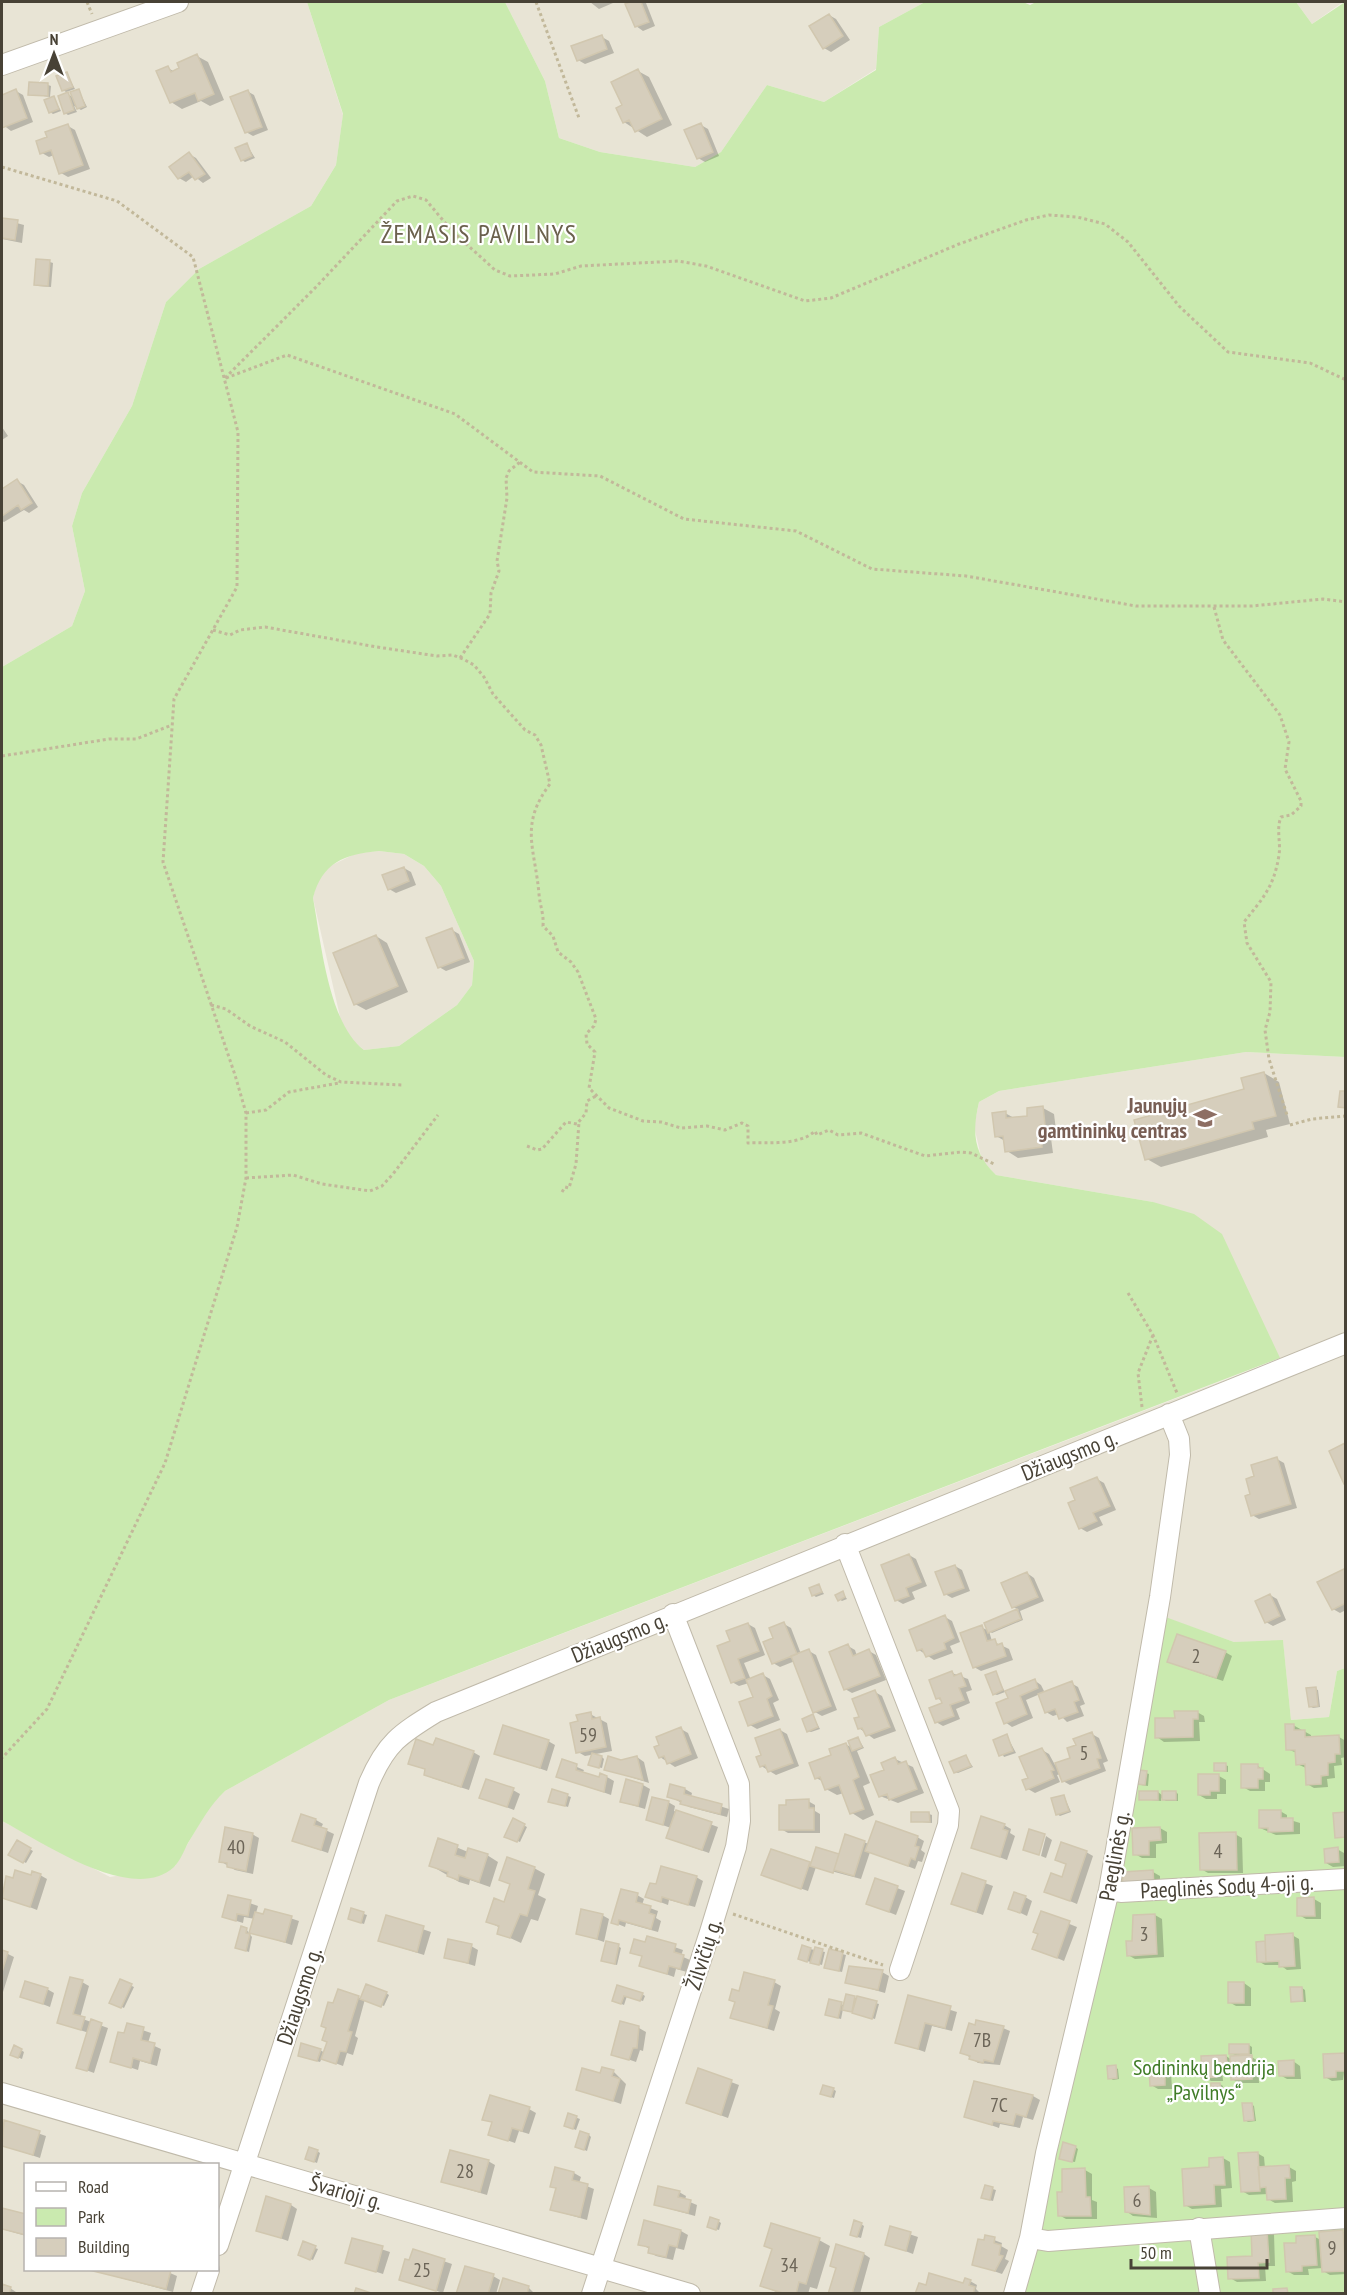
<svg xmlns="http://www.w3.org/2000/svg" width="1347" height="2295" font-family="'PT Sans Narrow',sans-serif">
  <rect width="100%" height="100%" fill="#f4f1e7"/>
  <path fill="#e8e4d5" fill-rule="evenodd" d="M2 2H307L343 115 336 165 311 206 199 269 166 302 132 406 82 493 72 526 85 591 72 626 2 667Z
    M505 2H925L879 27 876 69 824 102 767 85 721 152 695 167 600 152 559 138 545 81Z
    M1296 2H1343L1312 24Z
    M379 851 404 854 424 866 441 886 474 961 472 985 457 1005 399 1046 364 1050 352 1040 341 1021 313 898 317 880 330 866 357 853Z
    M1246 1052 1345 1057V1668L1337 1671 1329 1717 1291 1720 1283 1641 1234 1642 1149 1612 1100 1905 1007 2293H2V1821L110 1877 175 1866 210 1805 225 1791 389 1700 1279 1359 1153 1202 996 1175 982 1161 974 1126 979 1102 999 1091ZM26 2164H218V2270H26Z"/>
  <path fill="#caeaaf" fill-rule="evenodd" d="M307 2H505L545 81 559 138 600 152 695 167 721 152 767 85 824 102 876 70 879 27 925 2H1023L1030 5 1036 2H1296L1312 24 1345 2V1057L1246 1052 999 1091 979 1102C972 1132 973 1153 996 1175L1153 1202 1194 1214 1222 1234 1280 1358 389 1700 225 1791C209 1806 200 1824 188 1843 184 1851 180 1861 174 1867 132 1905 43 1842 2 1821V667L72 626 85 591 72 526 82 493 132 406 166 302 199 269 311 206 336 165 343 114ZM379 851 404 854 424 866 441 886 474 961 472 985 457 1005 399 1046 364 1050C328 1023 321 941 313 898 322 863 344 854 379 851Z
    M1149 1611 1234 1642 1283 1640 1291 1720 1329 1717 1337 1671 1345 1668V2293L1007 2294 1100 1905Z"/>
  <path fill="#0003" d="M590 2H612L613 3 599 9Z
    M634 2 646 3 655 26 643 31 636 26 627 4Z
    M829 15 836 19 850 40 831 52 824 48Z
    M602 37 609 41 614 53 585 64 578 60Z
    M197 56 208 62 224 100 210 106 201 101 182 109 171 102 168 68 175 72Z
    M638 71 649 77 672 125 647 137 624 122V105Z
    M67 74 75 89 66 92 63 90Z
    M48 85 51 86 50 97 30 94Z
    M16 91 23 95 33 122 11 131 2 124V97Z
    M79 91 87 107 81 110 74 106 77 112 68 115 65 113 68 94 74 98Z
    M247 91 254 95 268 130 253 136 246 132Z
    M54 98 61 111 53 114 50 112Z
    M701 125 708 129 719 156 705 162 698 158Z
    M68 126 75 130 90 169 68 177 61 173 54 155 49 157 42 153 49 138Z
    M247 145 255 158 245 162 242 160Z
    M189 154 196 158 211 178 203 183 194 176 186 182 179 178Z
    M2 219 24 225 22 243 2 239Z
    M50 262 53 263 51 287 38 286 35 284Z
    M2 427 8 436 2 440Z
    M17 481 24 485 38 507 29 513 24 510 4 522 2 521V491Z
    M404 868 411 872 416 885 396 893 389 889Z
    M452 930 459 934 470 962 446 971 439 967Z
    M376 936 387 943 408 992 366 1010 355 1004Z
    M1264 1073 1279 1082 1290 1124 1266 1130 1268 1137 1161 1167 1147 1159 1246 1090Z
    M1043 1108 1054 1114 1056 1130 1050 1131 1053 1153 1018 1158 1007 1151 1005 1141 996 1136 1005 1113 1016 1119 1029 1117Z
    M1277 1459 1284 1463 1297 1508 1259 1519 1252 1515 1256 1477Z
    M1097 1479 1104 1483 1116 1510 1099 1517 1103 1525 1087 1532 1080 1528 1076 1501Z
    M909 1555 916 1559 927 1586 912 1592 915 1599 903 1604 896 1600Z
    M955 1566 962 1570 970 1591 952 1598 945 1594Z
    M1346 1570V1610L1340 1613 1333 1609Z
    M1027 1573 1034 1578 1044 1601 1020 1611 1023 1620 992 1633 989 1631 992 1641 1009 1649 1013 1660 981 1671 974 1667 981 1627 989 1631 986 1624 1019 1610 1013 1607Z
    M819 1586 824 1594 816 1597 813 1595Z
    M843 1593 847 1599 842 1601 839 1599Z
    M1270 1595 1277 1599 1286 1620 1273 1626 1266 1622Z
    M945 1617 952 1621 960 1642 950 1646 953 1653 934 1660 919 1650Z
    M748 1624 755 1628 765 1655 744 1663 751 1680 763 1675 770 1679 779 1700 773 1703 780 1720 757 1729 750 1725 755 1697 749 1683 739 1686 732 1682V1642Z
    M784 1624 791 1628 801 1654 809 1651 816 1655 837 1710 822 1716 815 1712 795 1661 780 1667 773 1663 775 1639Z
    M848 1646 855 1650 857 1656 869 1651 876 1655 886 1680 852 1693 845 1689Z
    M1225 1652 1232 1656 1223 1681 1176 1665Z
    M952 1673 968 1679 972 1690 966 1692 970 1703 956 1709 960 1719 943 1726 936 1722 945 1703 937 1698Z
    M995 1673 1005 1692 997 1695 994 1694Z
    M1034 1680 1041 1685 1045 1693 1071 1683 1078 1687 1085 1704 1080 1706 1084 1716 1067 1722 1059 1714 1053 1716 1046 1712 1040 1694 1026 1700 1033 1718 1012 1727 1005 1722 1010 1699Z
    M1315 1689 1318 1690 1320 1707 1313 1708 1310 1706Z
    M875 1692 882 1696 896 1731 874 1739 859 1728 860 1717Z
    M1197 1712 1204 1716 1205 1722H1199L1200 1741 1164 1742 1157 1737 1176 1720Z
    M590 1714 607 1723 612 1751 585 1756 578 1752 579 1723Z
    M813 1716 820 1729 811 1732 808 1731Z
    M1293 1725 1311 1735V1738L1339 1737 1346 1741V1757L1341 1758 1342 1765 1334 1766 1335 1778 1327 1779 1328 1787 1314 1788 1307 1784 1306 1768 1297 1764V1753L1287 1749Z
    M681 1729 688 1733 698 1758 675 1767 660 1757 661 1746Z
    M780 1730 787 1734 799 1766 776 1775 761 1766Z
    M1092 1734 1099 1738 1108 1761 1103 1763 1106 1771 1070 1785 1063 1781 1061 1774 1057 1775 1060 1782 1035 1793 1028 1789 1042 1750 1049 1754 1055 1765 1072 1759 1077 1746Z
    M1007 1736 1016 1753 1004 1757 995 1740Z
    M858 1738 864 1748 857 1751 870 1783 863 1786 874 1815 863 1820 852 1813 844 1793 837 1795 826 1789 824 1782 816 1778 833 1755 845 1744 853 1748Z
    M548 1741 555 1745 547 1771 496 1753Z
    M434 1747 473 1752 480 1756 469 1790 432 1778 425 1774 427 1770 409 1763Z
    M602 1757 604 1759 602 1768 593 1766Z
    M637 1757 644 1762 649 1783 605 1769Z
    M966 1757 973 1767 958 1773 955 1772Z
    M895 1759 913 1767 924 1793 898 1803 880 1796 886 1771Z
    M563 1761 584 1770 582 1774 600 1779 607 1777 614 1781 611 1795 558 1776Z
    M1225 1765 1228 1766V1772L1216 1770Z
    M1258 1766 1270 1774V1782H1265V1791H1250L1243 1787Z
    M1146 1773 1149 1774 1148 1786 1141 1785 1138 1784Z
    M1219 1776 1226 1780V1794H1217V1799H1206L1199 1795Z
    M643 1785 650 1789 645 1809 622 1802Z
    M685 1789 692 1793 691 1797 729 1809 727 1817 689 1807 669 1796Z
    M513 1790 520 1794 514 1810 481 1797Z
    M553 1791 571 1797 568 1807 553 1802Z
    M1158 1792 1163 1796 1176 1792 1178 1794V1801H1166L1161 1798V1801L1141 1799Z
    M1064 1796 1071 1812 1060 1816 1057 1814Z
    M808 1801 815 1805V1811L820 1814V1833H788L781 1829Z
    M668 1802 675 1806 674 1811 718 1827 709 1853 675 1841 668 1837 671 1828 648 1820Z
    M1280 1811 1287 1815V1819L1300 1823V1834L1276 1835 1260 1828Z
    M929 1814 932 1815V1823L913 1821Z
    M302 1816 316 1820 323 1824 321 1828 334 1834 328 1853 294 1841Z
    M514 1820 527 1827 520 1842 506 1836Z
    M1004 1825 1011 1829 1010 1833 1015 1836 1007 1860 973 1847Z
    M1160 1828 1167 1832V1843L1156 1844V1858H1142L1135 1854Z
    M252 1834 259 1838 253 1874 235 1870 220 1861Z
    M1235 1834 1242 1838 1243 1873H1208L1201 1869Z
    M846 1836 869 1844 917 1837 924 1841 921 1850 925 1853 922 1862 918 1861 915 1869 870 1852 861 1879 816 1867 808 1891 763 1875 840 1856Z
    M1046 1836 1052 1840 1046 1858 1041 1856Z
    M439 1840 468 1852 487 1855 498 1862 490 1887 470 1880 469 1885 459 1882 430 1865Z
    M17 1842 33 1851 26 1863 10 1855Z
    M1337 1849 1344 1853 1346 1866 1333 1867 1326 1863Z
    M1086 1852 1093 1856 1077 1904 1046 1891 1063 1879 1068 1865 1056 1860Z
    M534 1868 545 1874 538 1895 546 1899 538 1921 531 1919 521 1943 499 1933 500 1928 488 1921 505 1903 511 1885 501 1880Z
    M1153 1872 1160 1876V1889L1124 1873Z
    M40 1875 47 1879 37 1910 2 1896 7 1878 14 1880Z
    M963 1875 993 1886 983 1915 953 1904Z
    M696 1877 703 1881 695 1907 669 1900 668 1905 647 1897 657 1886Z
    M876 1880 905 1891 896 1915 868 1904Z
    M637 1895 644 1899 642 1905 658 1911 656 1918 661 1921 658 1932 626 1923 625 1927 613 1922Z
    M229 1896 258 1906 256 1913 264 1915 266 1910 299 1921 292 1945 251 1932 255 1919 244 1917 243 1923 224 1917Z
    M1025 1897 1032 1901 1027 1916 1010 1908Z
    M1314 1899 1321 1903V1919H1306L1299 1915Z
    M352 1910 367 1915 364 1924 352 1920Z
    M1042 1913 1077 1927 1064 1961 1034 1948Z
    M602 1915 609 1919 604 1942 578 1933Z
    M1155 1915 1162 1919 1164 1957 1135 1959 1128 1955 1133 1942Z
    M387 1917 431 1932 424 1955 380 1941Z
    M246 1929 252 1937 249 1952 237 1948Z
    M1292 1935 1299 1939 1301 1969 1287 1970 1280 1965H1265L1258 1961 1257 1943Z
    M648 1938 683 1950 681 1956 690 1960 687 1972 676 1969 674 1977 641 1965 643 1957 632 1952 646 1944Z
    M471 1946 478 1950 475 1966 446 1957Z
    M618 1946 621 1948 617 1965 606 1962Z
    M810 1949 825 1952 822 1965 803 1960Z
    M2 1951 14 1957 3 1992 2 1991Z
    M830 1951 846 1955 842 1972 829 1969Z
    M882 1972 889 1976 885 1993 847 1982Z
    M121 1981 134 1987 124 2008 111 2002Z
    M82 1982 89 1986 80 2018 108 2028 94 2073 78 2067 89 2033 59 2023Z
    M774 1982 781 1986 775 2009 780 2012 774 2031 732 2017 736 2003 730 1999 740 1993Z
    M1244 1983 1251 1988V2006H1236L1229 2002Z
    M618 1987 642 1994 645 1996 643 2001 627 1996 624 2005 617 2002Z
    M1302 1988 1305 1990 1306 2002 1292 2001Z
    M47 1989 54 1993 50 2007 22 1996Z
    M386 1993 389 1995 384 2006 365 1999 355 2036 358 2038 353 2055 347 2053 343 2066 322 2058 320 2062 302 2057 320 2050 325 2053 334 2005 358 1997 362 1999Z
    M847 1996 879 2004 875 2019 843 2009 841 2019 830 2016 841 2004 845 2006Z
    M909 1997 957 2012 952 2031 932 2026 925 2052 897 2042Z
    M128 2025 151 2033 148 2043 161 2049 157 2066 140 2061 138 2070 111 2061Z
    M639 2028 646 2032 643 2051 640 2050 636 2062 613 2054Z
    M1003 2028 1010 2031 1000 2065 978 2063 962 2052Z
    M1249 2045 1252 2047V2054H1247L1258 2061 1259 2083H1239L1232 2079V2067L1222 2068 1223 2081H1211L1204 2077 1203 2057 1226 2056 1232 2060 1239 2057 1231 2053Z
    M21 2050 24 2052 22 2059 15 2056Z
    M1346 2054 1343 2080 1332 2081 1325 2077Z
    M1293 2061 1300 2066 1301 2079H1287L1280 2075Z
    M1115 2067 1118 2069 1119 2079 1113 2080 1110 2078Z
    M1164 2068 1171 2072 1172 2089H1158L1151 2085Z
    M699 2070 739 2085 728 2118 688 2103Z
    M613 2071 626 2084 621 2104 578 2089 601 2075Z
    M1220 2084 1223 2086V2100H1216L1213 2099Z
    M833 2089 836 2091 834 2098 825 2095Z
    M1033 2096 1040 2100 1033 2120 1023 2117 1020 2128 1000 2124 999 2128 966 2116Z
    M1251 2104 1254 2106 1256 2121 1248 2122 1245 2120Z
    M529 2109 536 2113 529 2134 519 2131 515 2143 490 2134 493 2123 484 2119Z
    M569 2115 580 2119 576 2130 569 2127Z
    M5 2122 46 2136 40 2158 2 2145Z
    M589 2135 591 2137 587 2151 580 2148Z
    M1075 2147 1078 2149 1075 2162 1064 2160Z
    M317 2151 320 2153 317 2163 310 2160Z
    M1257 2153 1264 2157 1265 2168 1289 2167 1296 2171V2181L1292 2182 1293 2202 1275 2203 1268 2199V2194L1249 2195 1242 2191Z
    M1223 2158 1230 2162 1232 2188 1221 2189 1222 2207 1192 2209 1185 2205 1211 2169Z
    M488 2161 495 2165 487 2195 443 2182Z
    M556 2169 574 2173 581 2177 579 2183 594 2189 587 2220 552 2210 557 2189 552 2186Z
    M1085 2170 1092 2174V2200L1097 2202V2219H1066L1059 2215 1064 2193Z
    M986 2187 996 2190 993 2201 985 2199Z
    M1149 2188 1156 2192 1157 2218 1133 2216 1126 2211Z
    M679 2192 686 2196 685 2200 697 2205 695 2216 656 2205Z
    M291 2205 297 2209 288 2241 258 2230Z
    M2 2210 26 2215V2236L2 2229Z
    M718 2221 721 2223 719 2230 712 2228Z
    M861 2224 864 2226 861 2238 854 2236Z
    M891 2228 918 2237 913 2254 887 2244Z
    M1267 2230 1274 2234 1275 2266H1265L1266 2281 1237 2282 1230 2278 1254 2258Z
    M681 2231 688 2235 684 2250 676 2248 673 2260 656 2256 649 2252 650 2249 640 2244Z
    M1343 2232 1346 2233V2274L1330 2275 1323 2271V2268L1308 2269 1309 2275H1294L1287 2271 1298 2244 1315 2237 1321 2240Z
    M986 2237 1002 2243 1001 2246 1008 2250 1005 2259 1009 2261 1002 2274 974 2264Z
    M353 2240 390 2252 383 2274 347 2262Z
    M819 2240 830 2246 817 2289 810 2287 808 2294H780L762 2285 773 2250Z
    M315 2248 318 2249 313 2260 302 2256Z
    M414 2251 452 2264 443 2293 401 2279Z
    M864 2254 870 2258 860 2294H830Z
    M91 2270H163L177 2276 173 2292Z
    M493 2276 500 2280 496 2294H458Z
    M504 2280 529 2288 535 2294H499Z
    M970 2281 977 2285 976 2289 981 2294H917L927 2287 965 2285Z
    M2 2286 10 2288 19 2294H2Z"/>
  <path fill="#d6cebc" stroke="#d1c7af" stroke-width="1.5" d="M630 2H641L649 22 635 27 625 4Z
    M829 14 843 36 823 49 809 26Z
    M602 35 607 49 577 61 571 46Z
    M197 54 214 94 198 101 195 93 170 103 156 71 168 66 171 72 179 68 177 63Z
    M638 69 662 119 635 132 629 120 623 123 616 108 622 105 611 82Z
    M67 72 73 87 62 91 56 76Z
    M29 82 48 83V96L28 95Z
    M16 89 27 118 2 128V95Z
    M79 89 85 106 77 109 70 92Z
    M248 90 262 127 245 133 230 97Z
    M68 92 74 110 64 114 58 96Z
    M54 96 59 109 49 113 44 100Z
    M701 123 713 152 697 159 684 130Z
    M68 124 83 165 59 174 51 150 40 154 36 141 47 137 45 132Z
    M247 143 252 156 241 161 235 148Z
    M189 152 205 174 195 180 189 172 178 179 169 167Z
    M2 218 18 220 15 240 2 238Z
    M36 259 50 260 48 286 34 285Z
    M17 479 32 503 21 510 18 505 2 516V489Z
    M404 867 409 881 388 890 382 875Z
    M452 928 464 958 438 968 426 938Z
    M376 935 398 986 354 1005 333 953Z
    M1264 1072 1276 1116 1252 1122 1254 1129 1145 1160 1134 1120 1244 1089 1241 1078Z
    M1340 1091H1346V1108L1338 1107Z
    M1043 1106 1045 1125H1040L1042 1147 1005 1152 1003 1136 995 1137 992 1113 1006 1111V1118L1027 1116V1108Z
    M1345 1443 1346 1483 1344 1484 1329 1451Z
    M1277 1457 1291 1504 1251 1516 1245 1496 1250 1494 1246 1479 1254 1476 1251 1465Z
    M1097 1477 1110 1506 1093 1513 1097 1521 1079 1529 1068 1503 1075 1500 1070 1488Z
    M909 1554 921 1582 906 1588 909 1596 895 1601 881 1565Z
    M955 1565 964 1588 944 1595 935 1572Z
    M1346 1568V1603L1332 1610 1317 1582Z
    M1027 1572 1038 1597 1012 1608 1001 1583Z
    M819 1584 822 1592 812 1596 809 1588Z
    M843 1591 845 1597 838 1601 835 1595Z
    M1270 1594 1280 1616 1265 1623 1255 1601Z
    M1017 1609 1021 1619 988 1633 984 1623Z
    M945 1615 954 1638 944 1643 946 1649 926 1657 922 1649 917 1651 909 1630Z
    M784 1622 797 1654 772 1664 763 1642 773 1638 769 1628Z
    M748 1623 759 1651 738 1659 745 1678 731 1683 717 1646 730 1641 726 1631Z
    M982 1625 987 1641 995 1639 997 1645 1002 1643 1006 1656 973 1668 960 1633Z
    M1177 1634 1226 1651 1216 1678 1167 1662Z
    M848 1644 853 1656 869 1649 880 1676 844 1690 829 1652Z
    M809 1649 831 1706 813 1713 791 1656Z
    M952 1671 954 1676 961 1673 966 1686 959 1688 964 1700 950 1705 954 1716 935 1723 929 1708 942 1703 940 1698 936 1699 929 1680Z
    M996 1671 1003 1690 993 1695 985 1675Z
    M763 1673 772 1696 767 1699 773 1716 748 1726 739 1702 753 1697 746 1680Z
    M1035 1679 1038 1688 1020 1696 1027 1714 1004 1724 996 1703 1008 1698 1005 1691Z
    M1072 1681 1079 1700 1074 1702 1078 1712 1059 1719 1055 1709 1045 1713 1038 1694Z
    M1316 1687 1318 1706 1309 1707 1306 1688Z
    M875 1690 890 1727 866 1736 862 1728 858 1729 854 1718 859 1717 852 1699Z
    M1174 1711H1198V1719H1193V1737L1155 1738V1718H1175Z
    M591 1712 592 1719 600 1717 606 1747 576 1753 570 1723 578 1721 576 1715Z
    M813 1714 818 1727 807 1732 802 1719Z
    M1285 1724H1294V1730H1305V1737L1339 1735 1340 1754H1335V1762L1328 1763V1775L1321 1776V1784L1306 1785 1305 1764 1296 1765 1295 1750H1286Z
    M503 1725 549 1740 540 1768 494 1754Z
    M681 1727 691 1754 667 1764 664 1756 659 1758 654 1747 659 1745 656 1737Z
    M780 1729 793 1763 768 1772 765 1765 760 1767 756 1757 761 1755 755 1738Z
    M1092 1732 1101 1758 1097 1759 1100 1768 1062 1782 1055 1763 1070 1758 1067 1748 1076 1745 1073 1739Z
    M1007 1734 1013 1751 999 1756 993 1740Z
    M858 1737 862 1747 852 1751 848 1741Z
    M436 1738 474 1751 461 1787 424 1775 425 1769 408 1764 416 1739 433 1745Z
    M846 1743 859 1777 853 1780 864 1809 850 1814 839 1785 825 1790 820 1777 815 1779 809 1763 831 1755 829 1749Z
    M1042 1748 1054 1770 1051 1771 1054 1778 1026 1790 1022 1780 1028 1778 1019 1757Z
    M592 1753 602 1756 599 1768 588 1765Z
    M966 1755 971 1766 954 1773 949 1762Z
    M608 1756 621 1760 637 1756 643 1780 604 1770Z
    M895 1757 898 1764 906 1761 917 1789 889 1800 887 1794 879 1797 870 1775 884 1770 881 1763Z
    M562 1759 577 1764 576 1770 599 1777 600 1773 607 1776 604 1792 556 1777Z
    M1214 1763H1226V1771H1214Z
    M1241 1764H1258V1768H1263V1779H1258V1788H1241Z
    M1139 1770 1147 1771 1145 1785 1137 1784Z
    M1198 1774H1219V1791H1210V1795H1198Z
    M486 1779 514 1788 507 1807 479 1798Z
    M626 1779 643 1784 638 1806 620 1802Z
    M670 1784 685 1788 684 1794 722 1804 720 1814 680 1804 681 1801 667 1797Z
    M552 1789 568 1794 565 1806 548 1802Z
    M1139 1791H1158V1800H1139Z
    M1162 1791H1176V1800H1162Z
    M1064 1795 1069 1811 1056 1815 1051 1798Z
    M652 1797 669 1801 663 1825 646 1820Z
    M809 1799V1808H814V1830H779V1805H786V1800Z
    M676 1810 712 1822 702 1850 666 1838Z
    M1259 1810H1281V1818H1293V1831L1268 1832V1828H1259Z
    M911 1812H929L930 1822H911Z
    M1346 1812V1837L1335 1838 1333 1813Z
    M301 1814 316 1819 314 1825 327 1829 321 1850 292 1841Z
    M981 1816 1005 1824 1003 1829 1008 1831 1000 1857 971 1848Z
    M513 1818 525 1824 517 1842 504 1837Z
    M876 1821 918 1836 915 1846 919 1847 915 1860 911 1858 908 1866 865 1851Z
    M225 1827 253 1833 246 1871 227 1867V1863L219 1862Z
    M1160 1827 1161 1840 1149 1841V1855H1133L1132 1828Z
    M1029 1829 1045 1834 1039 1855 1023 1850Z
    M1236 1832 1237 1870H1200L1199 1833Z
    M845 1834 865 1841 854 1876 834 1870Z
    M438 1838 458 1845 455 1855 465 1858 468 1848 488 1854 479 1882 459 1875 458 1880 447 1876 448 1872 429 1866Z
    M17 1840 31 1848 23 1863 8 1855Z
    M1061 1842 1087 1851 1070 1901 1044 1892 1051 1873 1062 1877 1066 1864 1055 1860Z
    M816 1847 839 1854 833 1873 810 1866Z
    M1338 1847 1339 1862 1325 1863 1324 1849Z
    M771 1849 810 1862 801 1889 761 1875Z
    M507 1857 535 1867 528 1889 535 1891 527 1916 520 1914 510 1938 497 1934 499 1926 486 1922 494 1898 504 1902 510 1884 499 1880Z
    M661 1866 697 1876 688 1905 662 1897 661 1902 645 1897 650 1883 656 1884Z
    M15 1870 31 1875 32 1871 41 1874 30 1907 2 1898 6 1876 13 1878Z
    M1153 1870 1154 1886 1123 1887 1122 1872Z
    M962 1873 986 1881 976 1912 951 1904Z
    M875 1878 898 1886 889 1912 866 1904Z
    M621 1889 638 1893 636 1902 651 1906 649 1913 655 1915 651 1929 619 1920 618 1925 611 1923Z
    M1014 1892 1026 1896 1020 1913 1008 1909Z
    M228 1895 251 1900 248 1916 237 1914 236 1921 222 1917Z
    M1314 1897 1315 1916H1297V1898Z
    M351 1908 364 1912 361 1923 348 1919Z
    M265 1909 292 1916 285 1942 249 1933 255 1912 263 1914Z
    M581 1909 603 1914 597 1939 576 1934Z
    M1041 1911 1070 1921 1057 1958 1032 1949 1038 1934 1033 1932Z
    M1155 1914 1157 1954 1127 1956 1126 1941H1132L1133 1915Z
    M386 1915 424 1926 417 1952 378 1941Z
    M241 1926 247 1928 246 1933 250 1934 246 1951 235 1948Z
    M1293 1933 1295 1966 1279 1967V1961L1266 1962 1265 1935Z
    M647 1936 676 1944 674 1952 684 1955 680 1969 669 1966 667 1974 639 1966 642 1956 630 1953 634 1939 645 1942Z
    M448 1939 472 1944 468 1963 444 1958Z
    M606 1941 619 1944 615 1964 601 1961Z
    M1265 1941 1266 1962H1257L1256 1942Z
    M802 1945 811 1948 807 1962 798 1959Z
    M815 1947 823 1949 819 1965 810 1963Z
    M829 1949 843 1952 839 1971 824 1968Z
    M2 1950 8 1952 2 1972Z
    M849 1966 883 1970 878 1990 845 1983Z
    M744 1972 775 1980 768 2005 773 2006 767 2028 730 2018 735 2002 729 2000 732 1989 739 1991Z
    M70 1977 83 1980 73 2014 85 2017 81 2030 57 2023Z
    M120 1979 132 1984 121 2008 109 2003Z
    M25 1981 48 1988 43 2004 20 1997Z
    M1228 1982H1244V2003H1228Z
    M366 1984 387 1992 381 2007 360 1999Z
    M617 1985 643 1993 640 2001 624 1996 621 2004 612 2001Z
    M1290 1987H1302L1303 2001 1291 2002Z
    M338 1989 359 1996 348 2031 352 2032 346 2052 340 2051 336 2064 321 2059 327 2042 322 2040 326 2028 321 2026 328 2002 333 2003Z
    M846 1994 855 1996 852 2012 842 2010Z
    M908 1995 951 2006 945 2028 925 2023 918 2049 895 2043Z
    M857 1996 877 2001 872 2019 852 2013Z
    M829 1999 842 2002 838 2018 825 2015Z
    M91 2019 102 2023 87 2071 76 2068Z
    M976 2020 1004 2026 993 2062 984 2060 983 2063 969 2059 970 2056 960 2053 969 2023 975 2025Z
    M620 2021 639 2026 637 2048H633L629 2060 611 2055Z
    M127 2023 144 2027 141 2040 155 2043 150 2063 133 2058 131 2068 110 2062 118 2032 124 2033Z
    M301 2043 321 2049 317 2061 298 2056Z
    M1229 2044H1249V2054H1229Z
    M14 2045 22 2049 18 2058 10 2055Z
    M1346 2053V2071H1336V2077L1324 2078 1323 2054Z
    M1226 2055 1227 2064H1215L1216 2077 1202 2078 1201 2056Z
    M1252 2055V2079L1231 2080 1230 2056Z
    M1294 2060V2076H1279L1278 2061Z
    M1116 2065 1117 2078 1108 2079 1107 2066Z
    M1165 2066V2085L1150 2086 1149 2067Z
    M602 2067 614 2070 612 2076 620 2079 613 2101 576 2090 582 2068 600 2073Z
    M698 2068 732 2080 721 2115 686 2103Z
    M974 2081 1033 2095 1026 2117 1016 2114 1013 2125 993 2121 992 2125 964 2117Z
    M1211 2083H1220L1221 2099 1211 2100Z
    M823 2085 834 2088 831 2097 820 2094Z
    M490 2095 530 2107 522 2131 512 2128 508 2141 488 2135 492 2122 482 2120Z
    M1242 2103H1252L1254 2120 1244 2121Z
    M568 2113 577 2116 573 2129 564 2126Z
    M4 2120 40 2131 33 2155 2 2146Z
    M580 2131 589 2134 584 2150 575 2147Z
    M1063 2142 1076 2146 1072 2162 1059 2159Z
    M309 2147 318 2150 314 2162 305 2159Z
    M450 2150 489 2160 480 2192 441 2182Z
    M1258 2152 1260 2191 1241 2192 1238 2153Z
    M1223 2157 1225 2185H1214L1215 2204 1184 2206 1182 2169 1209 2167V2158Z
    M1289 2165 1290 2178H1285L1286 2199 1267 2200 1266 2187 1260 2188 1258 2167Z
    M555 2167 574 2172 572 2180 588 2184 580 2217 550 2210 556 2188 550 2187Z
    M1085 2168 1086 2197H1090L1091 2216H1058L1057 2192H1062V2169Z
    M985 2185 993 2187 990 2200 981 2198Z
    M658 2186 680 2191 678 2197 691 2200 688 2213 654 2205Z
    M1149 2186 1150 2215 1125 2212 1124 2187Z
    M266 2196 291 2204 281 2238 256 2231Z
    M2 2208 26 2214V2235L2 2229Z
    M710 2217 719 2220 716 2230 707 2227Z
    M644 2220 681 2230 677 2247 669 2245 666 2257 648 2253 649 2247 638 2245Z
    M854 2220 862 2223 857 2237 850 2235Z
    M771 2223 820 2238 806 2284 799 2282 796 2294H786L760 2286 772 2249 764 2246Z
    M890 2226 911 2232 906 2251 885 2245Z
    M1251 2229H1267L1269 2262 1258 2263 1259 2278 1228 2279 1227 2257 1252 2256Z
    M1343 2230 1346 2271 1322 2272 1319 2232Z
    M985 2235 995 2237 994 2243 1001 2245 999 2255 1003 2256 995 2271 972 2265 978 2239 984 2240Z
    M1315 2235 1317 2265 1302 2266V2271L1286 2272 1284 2243H1296V2236Z
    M352 2238 383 2246 376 2272 345 2263Z
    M303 2241 316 2246 310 2260 298 2255Z
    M836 2244 864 2253 852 2294H828L836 2268 830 2266Z
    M413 2249 445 2259 436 2291 399 2280 405 2259 409 2260Z
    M465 2266 494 2274 488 2294H456Z
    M89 2270H171L166 2289Z
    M929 2273 963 2283 965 2278 971 2280 969 2285 975 2287 973 2294H915L919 2283 926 2285Z
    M503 2278 529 2286 527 2294H498Z
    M2 2284 11 2287 9 2294H2Z
    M356 2288 374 2294H354Z
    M1287 2288 1288 2294H1273V2289Z"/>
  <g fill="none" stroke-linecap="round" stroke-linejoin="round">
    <g stroke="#c0baaa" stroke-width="22">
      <path id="minor" d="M2 65 178 2
        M845 1544 949 1811 948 1825 900 1970
        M1109 1890 1121 1892 1346 1879
        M2 2093 690 2294
        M1199 2228 1210 2294
        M1030 2238 1048 2241 1346 2218
        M218 2245 369 1783C386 1743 400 1734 436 1712L1346 1343
        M201 2294 209 2270
        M592 2294 710 1932 736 1847 740 1821 739 1784 673 1614
        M1014 2294 1030 2238 1046 2153 1109 1890 1160 1597 1180 1455 1179 1439 1169 1414"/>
    </g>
    <path stroke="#c2b89a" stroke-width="3" stroke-dasharray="3 3" stroke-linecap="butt" d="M87 2 92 14
      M536 2 579 118
      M2 167 117 201 193 257 238 432 237 587 174 699 163 862 235 1075 246 1113V1178L237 1227 165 1463 47 1709 2 1758
      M225 378 316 287 397 201 413 196 426 200 452 231 495 270 510 276 555 274 581 266 678 261 706 266 805 301 831 298 959 244 1026 220 1049 215 1077 217 1105 224 1128 242 1179 306 1228 352 1310 363 1346 380
      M226 378 287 355 455 414 533 472 600 476 684 519 796 531 872 569 966 576 1136 606H1252L1323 599 1346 602
      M1214 607 1223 640 1280 715 1289 742 1285 769 1301 801V806L1291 815 1281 817C1276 829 1281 843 1279 855 1274 887 1263 898 1244 922L1247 943 1271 982 1270 1012 1265 1030 1269 1059 1287 1115
      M213 630 230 635 240 630 265 627 377 647 437 656 453 655 463 659 474 665 484 677 493 694 525 730 535 735 541 745 550 784C519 825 535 848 539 894 540 906 544 914 543 926L553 936 558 952 571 962 578 972 596 1019 594 1026 586 1034 587 1044 595 1052 589 1088 609 1108 643 1121 661 1122 681 1128 707 1126 725 1130 742 1123 748 1126V1143C768 1142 799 1146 815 1131L817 1135 829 1130 838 1135 861 1133 925 1156 961 1152 971 1153 996 1165
      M460 658 490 614 491 593 499 571 497 561 507 498 506 478 509 471 520 462
      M2 756 109 739H136L172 725
      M211 1005 226 1009 250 1026 285 1042 326 1075 341 1082 402 1085
      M246 1113 266 1110 289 1092 339 1083
      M1290 1125 1312 1119 1346 1116
      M527 1146 537 1150 542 1149 566 1122 577 1124 586 1113 587 1101 596 1096
      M246 1178 293 1175 322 1184 370 1191 382 1186 393 1174 438 1115
      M562 1192 565 1187 569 1188 576 1164 579 1122
      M1128 1293 1153 1335 1177 1393
      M1142 1407 1138 1373 1153 1335
      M733 1914 883 1965"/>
    <use href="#minor" stroke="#fff" stroke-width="20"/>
  </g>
  <defs>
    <g id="school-bare" transform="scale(1.8)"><path d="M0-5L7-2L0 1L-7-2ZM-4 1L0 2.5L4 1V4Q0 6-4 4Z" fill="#8d6e63" stroke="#fff" stroke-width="2.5" paint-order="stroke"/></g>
  </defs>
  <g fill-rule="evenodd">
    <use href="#school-bare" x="1205" y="1118"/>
  </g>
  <g text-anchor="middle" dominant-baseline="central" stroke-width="4.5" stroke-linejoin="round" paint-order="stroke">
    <g font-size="20" fill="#6c6558">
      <text x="1196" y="1656">2</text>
      <text x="588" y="1735">59</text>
      <text x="1084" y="1753">5</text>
      <text x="236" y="1847">40</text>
      <text x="1218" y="1851">4</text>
      <text x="1144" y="1934">3</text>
      <text x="982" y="2040">7B</text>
      <text x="999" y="2105">7C</text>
      <text x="465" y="2171">28</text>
      <text x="1137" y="2200">6</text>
      <text x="1332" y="2248">9</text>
      <text x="789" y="2265">34</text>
      <text x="422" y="2270">25</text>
    </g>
    <g font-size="22" font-weight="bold" fill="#785e54" stroke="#fff" text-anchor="end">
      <text x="1187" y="1105">Jaunųjų<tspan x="1187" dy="25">gamtininkų centras</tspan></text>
    </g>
    <g font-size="22" fill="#484236" stroke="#fff">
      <text transform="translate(1069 1455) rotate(-22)">Džiaugsmo g.</text>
      <text transform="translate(619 1637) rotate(-22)">Džiaugsmo g.</text>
      <text transform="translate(1114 1856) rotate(-80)">Paeglinės g.</text>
      <text transform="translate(1227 1886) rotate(-3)">Paeglinės Sodų 4-oji g.</text>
      <text transform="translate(703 1954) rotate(-72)">Žilvičių g.</text>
      <text transform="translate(299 1996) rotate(-72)">Džiaugsmo g.</text>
      <text transform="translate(346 2192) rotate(16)">Švarioji g.</text>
    </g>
    <g font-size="22" fill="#407c27" stroke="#fff">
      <text x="1204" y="2067">Sodininkų bendrija<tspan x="1204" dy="25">„Pavilnys“</tspan></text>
    </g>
    <g font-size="26" letter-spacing="1.5" fill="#6b614d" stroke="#fff">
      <text x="479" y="233">ŽEMASIS PAVILNYS</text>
    </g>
  </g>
  <rect width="1347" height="2295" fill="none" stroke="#484236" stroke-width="6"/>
  <rect x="24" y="2163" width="195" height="108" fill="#ffffff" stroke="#b6b3af" stroke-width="1.5"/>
  <rect x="36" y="2182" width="30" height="9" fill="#ffffff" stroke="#b6b3af" stroke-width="1.5"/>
  <text x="78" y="2193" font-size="18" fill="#484236">Road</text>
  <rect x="36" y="2208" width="30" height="18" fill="#caeaaf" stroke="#b6b3af" stroke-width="1.5"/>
  <text x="78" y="2223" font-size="18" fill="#484236">Park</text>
  <rect x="36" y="2238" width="30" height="18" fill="#d6cebc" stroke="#b6b3af" stroke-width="1.5"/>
  <text x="78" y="2253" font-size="18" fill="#484236">Building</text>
  <g transform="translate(54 54)" stroke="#ffffff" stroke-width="4.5" paint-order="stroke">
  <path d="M0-4.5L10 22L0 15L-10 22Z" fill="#484236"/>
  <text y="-9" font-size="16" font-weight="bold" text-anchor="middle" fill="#484236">N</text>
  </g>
  <path d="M1131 2259v9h136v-9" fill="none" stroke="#484236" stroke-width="3"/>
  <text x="1140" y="2259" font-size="18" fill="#484236" stroke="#ffffff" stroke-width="4.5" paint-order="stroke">50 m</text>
</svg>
